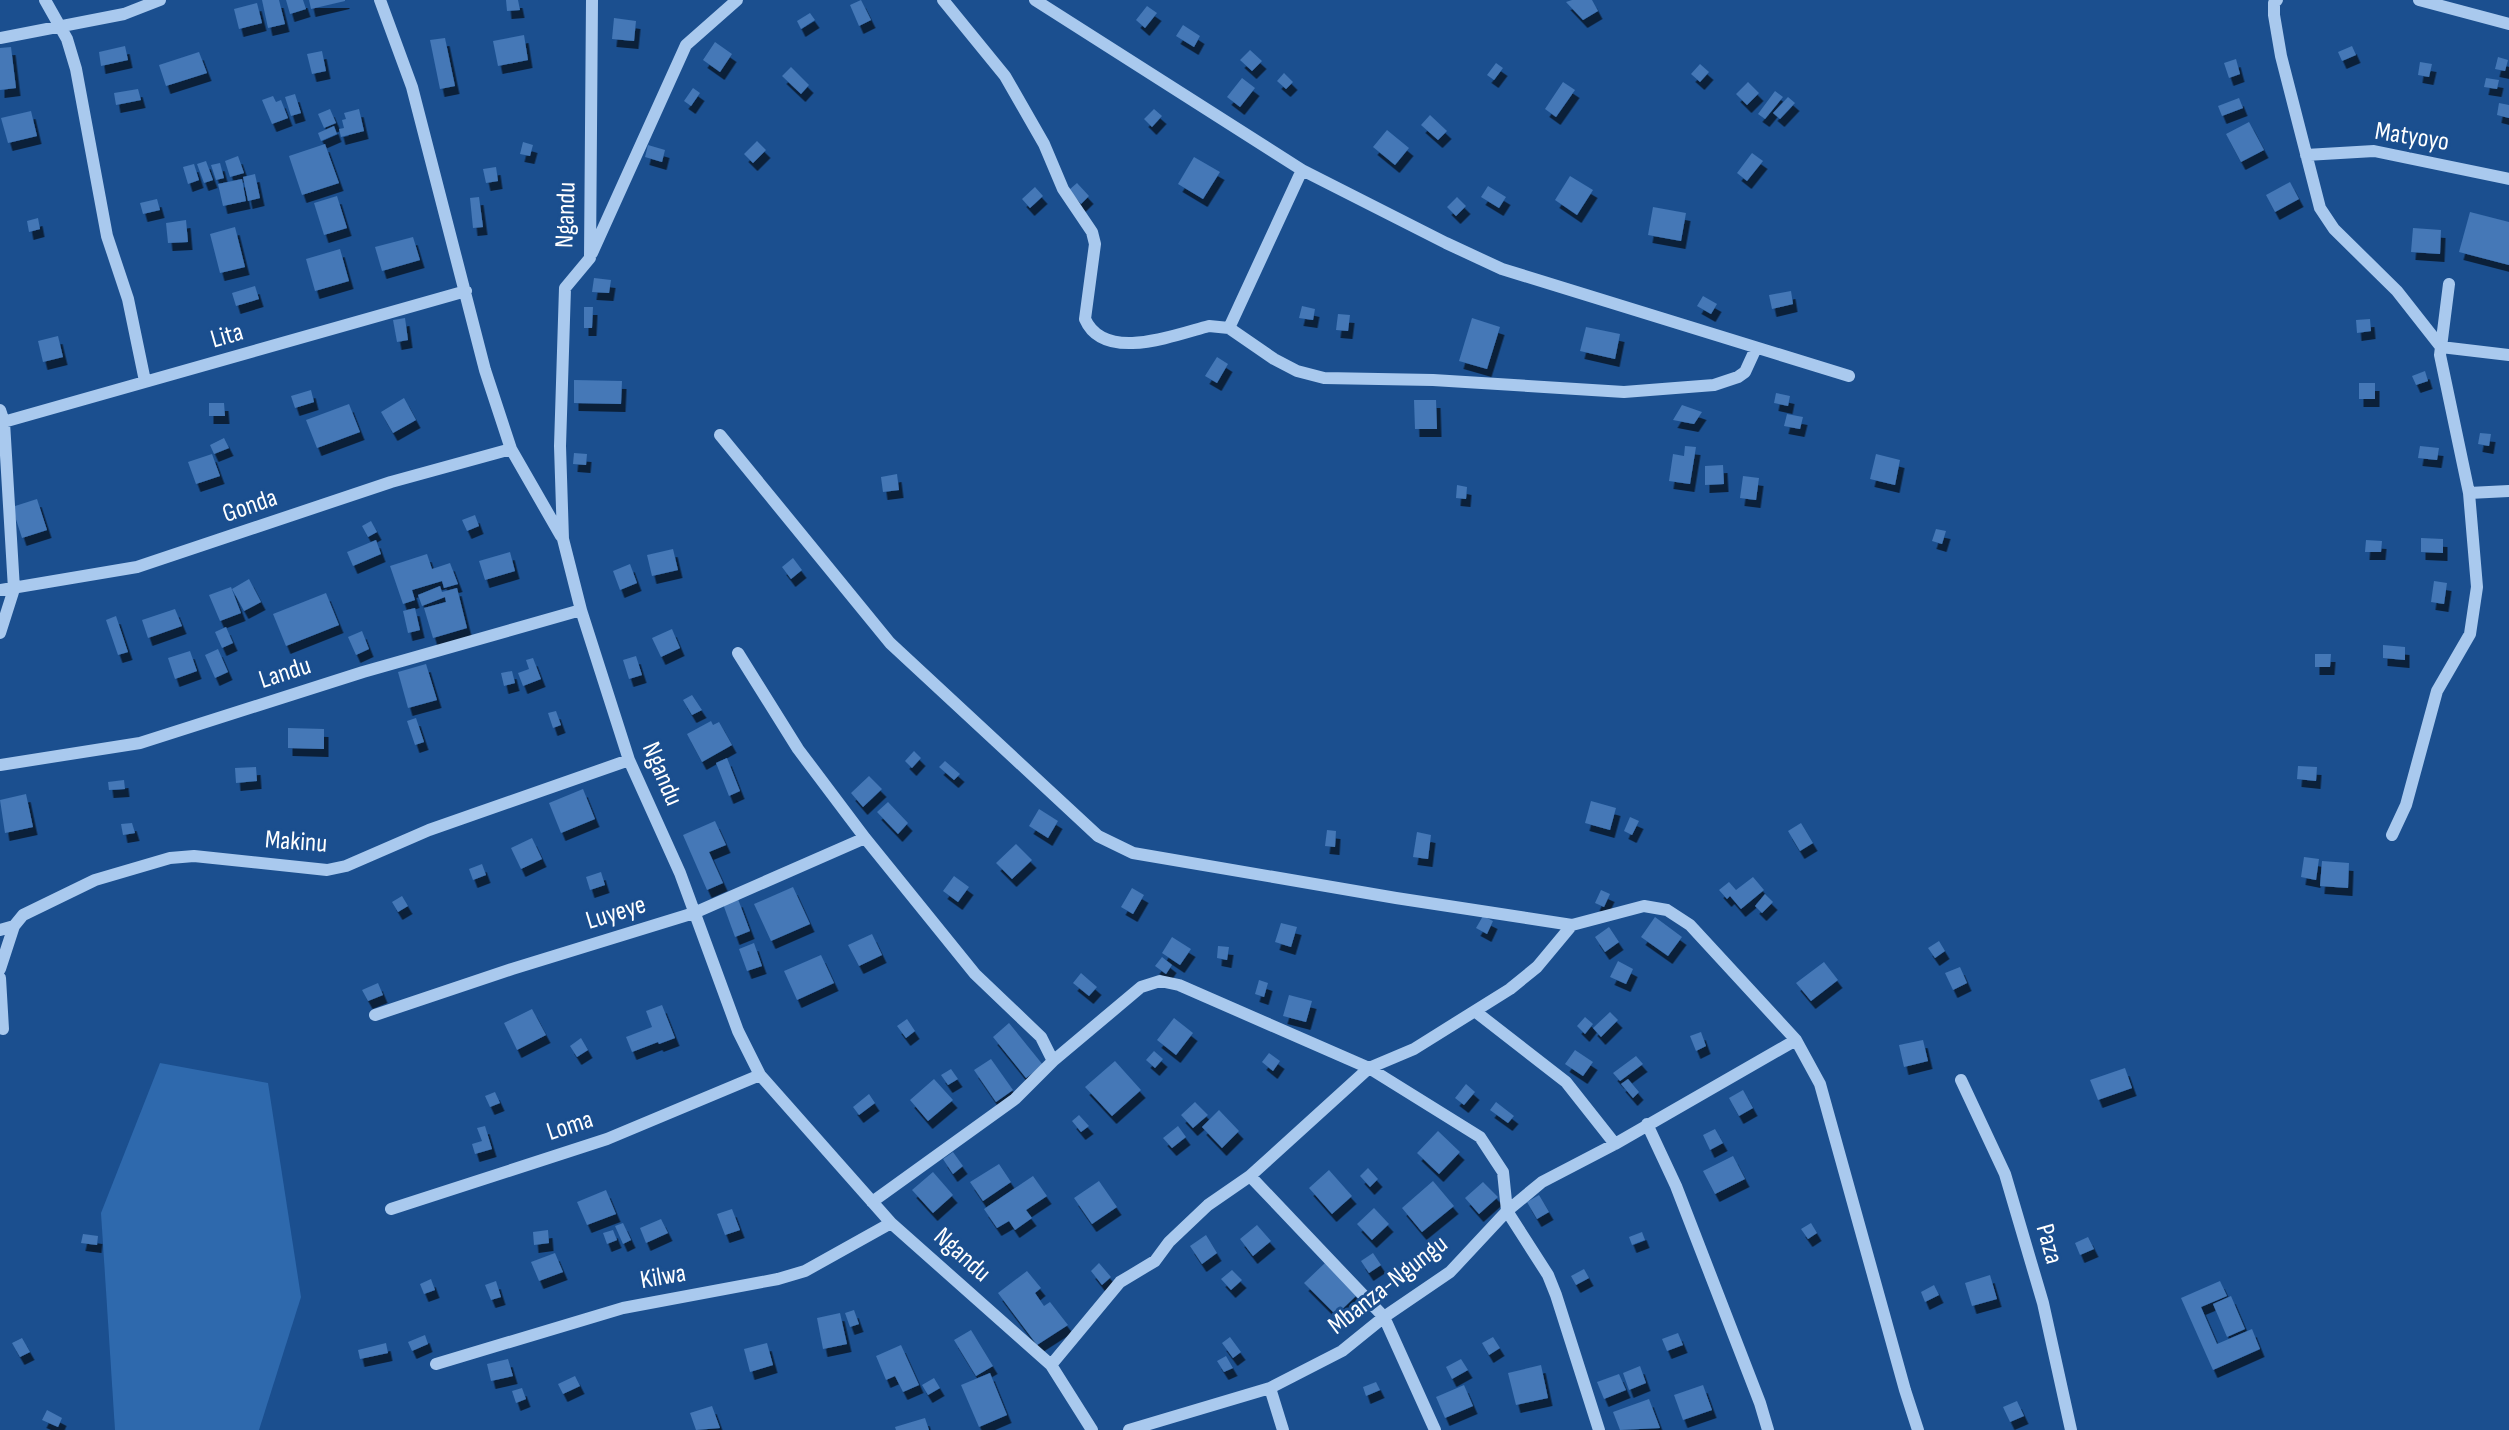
<svg xmlns="http://www.w3.org/2000/svg" width="2509" height="1430" font-family="'Sofia Sans Condensed',sans-serif">
  <defs>
    <filter id="shadow"><feDropShadow dx="4.5" dy="8" stdDeviation="0" flood-color="#0009"/></filter>
  </defs>
  <rect width="100%" height="100%" fill="#1b4f8f"/>
  <path fill="#2e69ad" d="M160 1063 268 1083 301 1297 259 1430H115L101 1213Z"/>
  <path fill="#4478b7" filter="url(#shadow)" d="M262 0H279L285 24 268 28Z
    M286 0H303L306 9 290 14Z
    M309 0H345V1L311 9Z
    M506 0H518L520 10 507 11Z
    M861 0 871 20 859 26 850 5Z
    M1572 0H1592L1598 11 1583 20 1566 2Z
    M257 3 262 23 239 29 234 9Z
    M1147 6 1157 13 1145 28 1136 20Z
    M810 13 815 20 801 29 797 21Z
    M614 18 636 21 634 41 612 39Z
    M1183 25 1200 36 1194 47 1176 36Z
    M524 35 528 60 498 66 493 41Z
    M445 38 455 86 440 89 430 40Z
    M715 42 732 54 720 72 703 60Z
    M125 46 128 60 101 66 99 52Z
    M2352 46 2356 55 2342 61 2338 52Z
    M11 47 16 88 0 90V48Z
    M1250 50 1262 61 1252 71 1240 60Z
    M322 51 326 71 312 74 307 54Z
    M199 52 207 73 166 86 159 65Z
    M2498 57 2508 60 2505 71 2495 69Z
    M2236 59 2240 74 2229 78 2224 63Z
    M2420 62 2432 64 2429 77 2418 75Z
    M1496 63 1503 68 1494 80 1487 75Z
    M1700 64 1709 72 1700 82 1691 74Z
    M791 67 809 85 801 94 782 76Z
    M1284 73 1293 82 1286 89 1277 81Z
    M1242 78 1255 88 1240 107 1227 97Z
    M2486 78 2499 80 2497 89 2484 87Z
    M1563 82 1575 90 1556 117 1545 109Z
    M1748 82 1759 93 1747 105 1736 94Z
    M693 88 700 93 691 106 684 101Z
    M138 89 141 100 116 105 114 93Z
    M1775 91 1783 97 1765 119 1758 114Z
    M295 94 301 113 291 116 285 97Z
    M273 96 276 102 281 100 288 118 272 124 262 100Z
    M1788 97 1795 103 1780 119 1773 113Z
    M2239 98 2243 108 2222 116 2218 106Z
    M2499 103 2509 105V118L2497 115Z
    M330 109 336 123 324 128 318 114Z
    M359 109 364 131 341 137 339 129 344 128 342 120 346 119 344 113Z
    M1154 109 1162 116 1152 127 1144 119Z
    M31 111 37 136 8 143 1 118Z
    M1430 115 1447 131 1438 140 1421 125Z
    M2249 122 2264 150 2241 162 2226 134Z
    M334 126 337 134 321 141 318 133Z
    M1387 130 1409 148 1395 165 1373 147Z
    M757 141 766 150 753 163 744 154Z
    M523 142 533 145 530 156 520 154Z
    M325 144 339 183 302 195 289 156Z
    M648 145 665 150 662 162 645 157Z
    M1752 153 1763 161 1747 181 1737 173Z
    M238 156 244 173 230 177 225 161Z
    M1194 157 1220 172 1203 199 1178 184Z
    M206 161 213 180 204 183 197 164Z
    M220 163 224 178 216 180 211 165Z
    M194 164 199 180 188 184 183 167Z
    M496 167 498 181 486 183 483 169Z
    M255 174 260 198 248 201 243 177Z
    M1570 176 1593 190 1577 215 1555 200Z
    M242 179 246 201 223 206 218 184Z
    M2290 182 2299 199 2275 212 2266 195Z
    M1077 183 1089 196 1081 204 1069 190Z
    M1488 186 1506 197 1499 208 1481 197Z
    M1035 187 1043 196 1030 208 1022 199Z
    M337 196 347 228 324 235 314 203Z
    M479 197 483 227 473 228 470 198Z
    M1457 197 1466 206 1456 216 1447 207Z
    M157 199 160 210 143 214 140 203Z
    M1653 207 1686 213 1681 241 1648 235Z
    M2470 212 2509 222V265L2459 252Z
    M38 218 40 229 29 232 27 221Z
    M186 220 188 242 168 243 166 223Z
    M235 227 245 267 220 273 210 234Z
    M2413 228 2441 230 2440 254 2411 252Z
    M413 237 420 260 382 271 375 247Z
    M340 249 349 281 315 291 306 259Z
    M594 278 611 280 609 293 592 292Z
    M255 286 259 299 236 306 232 293Z
    M1791 291 1793 304 1772 309 1769 295Z
    M1703 296 1717 304 1711 314 1697 306Z
    M1302 306 1315 309 1313 320 1299 318Z
    M584 307H593L592 328H584Z
    M1338 314 1350 315 1348 331 1336 330Z
    M405 318 408 340 397 342 393 320Z
    M1472 318 1500 327 1487 369 1459 361Z
    M2370 319 2371 331 2357 333 2356 320Z
    M1586 327 1620 334 1615 359 1580 351Z
    M58 336 63 357 43 362 38 341Z
    M1217 357 1228 364 1217 383 1205 376Z
    M2425 371 2428 381 2416 385 2412 376Z
    M574 380 622 381 621 404 574 403Z
    M2359 383H2375V399H2359Z
    M311 390 314 402 295 408 291 396Z
    M1776 393 1790 396 1788 406 1774 403Z
    M404 398 416 420 393 433 381 412Z
    M1414 400H1436L1437 429H1415Z
    M209 403H224L225 416H209Z
    M349 404 360 432 317 448 306 420Z
    M1682 405 1702 412 1694 424 1673 420Z
    M1787 414 1803 417 1800 429 1784 426Z
    M2480 433 2491 434 2489 446 2478 444Z
    M224 438 229 448 214 454 210 445Z
    M1685 446 1696 447 1690 484 1669 481 1673 454 1684 456Z
    M2420 446 2439 448 2437 460 2418 458Z
    M574 453 587 454 586 465 573 464Z
    M212 454 220 476 196 484 188 462Z
    M1876 454 1900 460 1895 485 1870 479Z
    M1723 465 1724 484 1705 485V466Z
    M897 474 899 490 883 492 881 477Z
    M1743 476 1759 478 1756 500 1740 498Z
    M1457 485 1467 487 1466 499 1456 498Z
    M37 499 47 530 22 538 12 507Z
    M475 515 479 526 467 531 462 520Z
    M371 521 377 532 368 537 362 526Z
    M1936 529 1946 531 1942 544 1932 541Z
    M2421 538 2443 539V553L2421 552Z
    M376 540 381 554 353 566 347 552Z
    M2366 540 2382 541 2381 552H2365Z
    M673 549 678 570 652 576 647 555Z
    M510 552 515 571 485 580 479 561Z
    M427 554 432 569 450 563 458 584 444 588 442 581 412 590 415 600 403 604 390 566Z
    M793 558 802 570 791 579 782 567Z
    M630 564 637 583 620 590 613 571Z
    M249 579 261 602 244 611 232 589Z
    M2434 581 2447 583 2444 604 2431 602Z
    M440 586 442 592 457 588 467 628 433 638 424 608 446 602 445 597 422 606 418 595Z
    M231 587 241 613 220 621 209 595Z
    M326 593 339 625 286 646 273 614Z
    M415 608 420 630 408 633 403 611Z
    M175 609 182 626 148 638 142 620Z
    M116 616 128 652 118 655 106 620Z
    M226 627 233 643 222 648 215 632Z
    M672 629 680 648 661 657 652 638Z
    M362 631 369 649 356 655 348 637Z
    M2383 645 2405 647V660L2383 658Z
    M218 649 228 672 215 678 205 655Z
    M190 651 197 671 175 679 168 658Z
    M2315 654H2331L2330 667H2315Z
    M636 656 642 675 629 679 623 660Z
    M533 658 541 679 523 686 518 673 529 669 526 660Z
    M426 664 437 700 408 708 398 672Z
    M512 671 515 683 504 686 501 673Z
    M692 695 702 710 692 715 683 700Z
    M556 711 561 725 553 728 548 713Z
    M416 718 424 742 415 745 407 721Z
    M711 721 713 725 719 722 732 745 702 762 687 734Z
    M288 728 324 729V749L288 748Z
    M914 751 921 758 912 768 905 761Z
    M727 758 740 791 729 796 716 763Z
    M945 761 960 774 954 780 939 767Z
    M2298 766 2317 767 2316 781 2297 779Z
    M256 767 257 781 236 783 235 768Z
    M869 776 882 789 863 807 851 793Z
    M124 780 125 789 109 790 108 782Z
    M583 789 595 819 561 833 549 803Z
    M26 794 33 827 5 833 0 800Z
    M1591 801 1616 808 1610 830 1585 823Z
    M888 802 908 823 898 834 877 812Z
    M1039 809 1058 821 1048 838 1029 826Z
    M1630 817 1639 821 1632 835 1624 831Z
    M715 821 726 845 709 852 723 883 707 890 683 835Z
    M132 823 135 833 123 835 121 824Z
    M1801 823 1813 843 1800 851 1788 831Z
    M1327 830 1336 831 1335 847 1325 846Z
    M1417 832 1431 835 1428 859 1413 857Z
    M532 838 542 859 521 869 511 848Z
    M1016 844 1032 860 1012 879 996 863Z
    M2304 857 2319 859 2316 880 2301 877Z
    M2322 861 2349 863 2348 888 2320 886Z
    M482 864 486 875 473 880 469 869Z
    M601 872 605 885 590 890 586 877Z
    M954 876 969 887 958 902 943 891Z
    M1753 877 1764 890 1741 909 1730 896 1727 899 1719 890 1729 882 1736 890Z
    M793 887 810 924 771 941 754 904Z
    M1132 888 1144 895 1133 914 1121 907Z
    M1601 890 1610 894 1604 907 1595 903Z
    M1765 894 1773 902 1762 913 1755 906Z
    M402 896 408 906 398 912 392 902Z
    M738 899 750 931 735 937 723 904Z
    M1483 916 1493 921 1487 934 1476 928Z
    M1655 917 1682 937 1668 956 1641 937Z
    M1281 923 1297 927 1291 947 1275 942Z
    M1609 927 1619 942 1605 952 1595 937Z
    M872 934 882 955 859 966 848 945Z
    M1172 937 1191 949 1180 965 1162 953Z
    M1939 941 1945 951 1935 958 1928 948Z
    M754 943 762 966 747 971 739 949Z
    M1218 946 1229 947 1227 960 1217 958Z
    M821 955 834 983 797 1000 784 971Z
    M1162 957 1172 965 1166 974 1155 966Z
    M1618 961 1633 969 1626 984 1610 977Z
    M1824 962 1838 980 1811 1001 1796 983Z
    M1960 967 1967 983 1953 990 1945 973Z
    M1081 973 1097 987 1089 996 1073 983Z
    M1259 980 1268 983 1264 997 1255 994Z
    M378 983 383 995 368 1001 362 990Z
    M1289 995 1312 1001 1306 1022 1283 1016Z
    M662 1005 675 1038 659 1044 658 1042 632 1052 626 1037 652 1027 646 1011Z
    M532 1009 546 1035 517 1050 504 1023Z
    M1610 1012 1618 1020 1601 1037 1593 1028Z
    M1585 1017 1593 1024 1585 1034 1577 1026Z
    M1174 1018 1193 1033 1176 1055 1157 1040Z
    M907 1019 915 1031 906 1038 897 1026Z
    M1009 1023 1043 1065 1026 1078 993 1037Z
    M1701 1032 1706 1046 1696 1051 1690 1036Z
    M581 1038 588 1050 577 1057 570 1046Z
    M1923 1040 1928 1061 1904 1067 1899 1045Z
    M1575 1050 1593 1062 1583 1076 1565 1064Z
    M1154 1051 1163 1059 1155 1068 1146 1060Z
    M1269 1053 1280 1061 1273 1071 1262 1062Z
    M1636 1056 1643 1064 1620 1081 1613 1073Z
    M991 1059 1013 1090 996 1102 974 1070Z
    M1115 1061 1141 1090 1112 1116 1085 1087Z
    M2125 1068 2132 1088 2098 1100 2090 1080Z
    M951 1069 958 1079 948 1085 941 1075Z
    M934 1079 953 1100 928 1121 910 1100Z
    M1628 1079 1639 1092 1633 1098 1621 1084Z
    M1466 1084 1475 1092 1464 1105 1455 1098Z
    M1743 1090 1753 1108 1739 1116 1729 1098Z
    M495 1092 500 1103 490 1107 485 1096Z
    M869 1094 875 1103 859 1115 853 1107Z
    M1195 1102 1208 1115 1193 1128 1181 1115Z
    M1496 1102 1514 1116 1508 1123 1490 1110Z
    M1219 1110 1239 1131 1222 1148 1202 1127Z
    M1079 1115 1089 1126 1081 1132 1072 1121Z
    M485 1126 492 1149 475 1154 472 1144 482 1141 477 1128Z
    M1178 1126 1186 1137 1172 1148 1163 1138Z
    M1715 1129 1723 1143 1710 1150 1703 1135Z
    M1438 1131 1460 1152 1439 1174 1417 1153Z
    M953 1152 963 1166 953 1174 943 1159Z
    M1733 1156 1745 1179 1715 1194 1703 1171Z
    M999 1164 1011 1182 983 1201 970 1182Z
    M1368 1168 1378 1179 1370 1187 1360 1176Z
    M1329 1170 1352 1196 1332 1214 1309 1188Z
    M933 1172 953 1195 933 1213 912 1190Z
    M1033 1176 1047 1196 1026 1210 1032 1218 1015 1230 1009 1221 997 1228 984 1209Z
    M1099 1181 1117 1207 1092 1224 1074 1198Z
    M1433 1181 1454 1206 1422 1232 1402 1208Z
    M1483 1182 1498 1197 1479 1214 1465 1198Z
    M606 1190 616 1214 587 1225 577 1202Z
    M1539 1195 1549 1212 1537 1219 1527 1202Z
    M1374 1208 1389 1224 1372 1240 1357 1224Z
    M732 1209 740 1230 725 1235 717 1214Z
    M661 1219 668 1233 646 1243 640 1228Z
    M623 1223 631 1240 623 1244 615 1226Z
    M1811 1223 1817 1233 1808 1239 1801 1229Z
    M1257 1225 1271 1241 1253 1256 1240 1239Z
    M548 1230 549 1243 534 1245 533 1232Z
    M613 1230 617 1240 607 1244 603 1233Z
    M1642 1232 1645 1240 1632 1245 1629 1237Z
    M83 1234 98 1236 97 1245 81 1243Z
    M1206 1235 1217 1253 1202 1264 1190 1246Z
    M2088 1237 2094 1249 2080 1255 2075 1243Z
    M555 1253 563 1272 539 1281 531 1262Z
    M1373 1253 1381 1265 1369 1273 1361 1261Z
    M1099 1263 1111 1277 1102 1285 1091 1271Z
    M1325 1263 1357 1295 1336 1315 1304 1283Z
    M1584 1269 1589 1278 1576 1285 1571 1276Z
    M1232 1270 1242 1280 1231 1290 1221 1279Z
    M1027 1271 1041 1288 1035 1293 1044 1306 1050 1302 1068 1325 1037 1345 998 1293Z
    M1990 1275 1997 1299 1972 1306 1965 1283Z
    M431 1279 435 1290 424 1294 420 1284Z
    M496 1281 501 1297 491 1300 485 1285Z
    M2220 1281 2227 1296 2201 1307 2217 1344 2252 1329 2260 1349 2213 1370 2181 1298Z
    M1934 1285 1939 1295 1925 1302 1921 1292Z
    M2231 1296 2245 1329 2227 1337 2213 1304Z
    M854 1310 859 1324 850 1327 845 1313Z
    M840 1313 847 1344 823 1349 817 1318Z
    M971 1330 993 1366 976 1376 954 1340Z
    M1678 1333 1683 1345 1667 1351 1662 1339Z
    M425 1335 428 1344 412 1351 408 1342Z
    M1230 1337 1241 1352 1233 1358 1222 1343Z
    M1493 1337 1500 1348 1489 1355 1482 1343Z
    M22 1338 30 1352 20 1357 12 1343Z
    M386 1343 388 1353 360 1359 358 1350Z
    M767 1343 773 1365 750 1372 744 1349Z
    M901 1345 919 1385 903 1392 895 1376 886 1380 876 1356Z
    M1226 1356 1233 1368 1224 1372 1217 1361Z
    M508 1359 513 1376 491 1381 487 1364Z
    M1461 1359 1468 1370 1452 1379 1446 1367Z
    M1541 1365 1548 1398 1516 1405 1508 1373Z
    M1640 1366 1646 1383 1629 1390 1623 1373Z
    M990 1373 1007 1415 979 1427 961 1385Z
    M1619 1374 1626 1390 1604 1399 1597 1382Z
    M575 1376 580 1386 563 1394 558 1384Z
    M934 1378 940 1388 928 1395 922 1385Z
    M1376 1382 1380 1390 1366 1396 1363 1387Z
    M1464 1385 1473 1406 1445 1418 1436 1397Z
    M1703 1385 1712 1410 1683 1420 1674 1395Z
    M522 1388 526 1399 516 1403 512 1391Z
    M1649 1399 1660 1428 1620 1430 1613 1412Z
    M2017 1401 2024 1416 2010 1422 2003 1407Z
    M712 1406 720 1428 696 1430 690 1413Z
    M47 1410 62 1418 58 1427 42 1420Z
    M925 1418 929 1430H896L895 1427Z"/>
  <g fill="none" stroke-linecap="round" stroke-linejoin="round">
    <path stroke="#a9c9ee" stroke-width="12" d="M45 0 67 39 76 69 107 236 128 299 145 381
      M380 0 412 87 485 370 511 449 561 536
      M592 0 590 258 565 288 560 446 563 539 581 610 629 760 680 873 738 1031 760 1075 891 1223 1051 1365 1092 1430
      M943 0 1005 76 1044 144 1063 189 1092 232 1095 244 1085 319C1104 363 1175 335 1209 326L1229 328 1274 359 1297 371 1324 378 1433 380 1624 392 1714 385 1738 377 1745 372 1756 348
      M1035 0 1302 170 1446 243 1502 269 1849 376
      M2277 0 2274 3V15L2281 56 2320 208 2334 229 2397 291 2441 347 2509 355
      M2419 0 2509 24
      M0 38 124 14 160 0
      M2306 155 2374 151 2509 179
      M592 253 686 45 737 0
      M2449 284 2440 355 2469 493
      M1229 328 1302 170
      M0 410 4 422 14 589 0 633
      M0 423 466 291
      M720 435 890 643 1098 836 1133 853 1396 898 1572 925 1644 906 1667 910 1690 925 1796 1040 1820 1084 1905 1390 1918 1430
      M0 590 137 567 391 482 511 449
      M738 653 798 749 865 838 975 974 1041 1037 1053 1061 1015 1099 872 1202
      M0 765 140 743 363 672 581 610
      M2392 835 2406 805 2437 691 2470 634 2477 587 2469 493 2509 491
      M0 930 14 926 23 915 95 880 170 858 194 856 327 870 346 866 429 830 629 760
      M0 969 14 926
      M0 978 3 1029
      M1476 1012 1566 1082 1615 1144
      M375 1015 512 969 694 913 865 838
      M1053 1061 1141 987 1160 981 1179 985 1369 1068 1480 1137 1503 1172 1507 1211 1548 1275 1556 1295 1599 1430
      M1961 1080 2005 1174 2043 1303 2071 1430
      M1647 1124 1676 1186 1760 1403 1768 1430
      M1250 1176 1384 1317 1435 1430
      M391 1209 607 1139 760 1075
      M436 1364 623 1308 778 1279 805 1271 891 1223
      M1051 1365 1120 1282 1155 1261 1169 1242 1208 1205 1250 1176 1369 1068 1414 1049 1510 989 1537 967 1572 925
      M1270 1388 1283 1430
      M1129 1430 1270 1388 1342 1351 1384 1317 1450 1272 1507 1211 1542 1182 1615 1144 1796 1040"/>
  </g>
  <g text-anchor="middle" dominant-baseline="central" stroke-width="6" stroke-linejoin="round" paint-order="stroke">
    <g font-size="26" fill="#fff" stroke="#1b4f8f">
      <text transform="translate(2412 137) rotate(9)">Matyoyo</text>
      <text transform="translate(566 215) rotate(-88)">Ngandu</text>
      <text transform="translate(227 336) rotate(-16)">Lita</text>
      <text transform="translate(250 506) rotate(-19)">Gonda</text>
      <text transform="translate(285 673) rotate(-18)">Landu</text>
      <text transform="translate(662 774) rotate(67)">Ngandu</text>
      <text transform="translate(296 842) rotate(4)">Makinu</text>
      <text transform="translate(616 913) rotate(-17)">Luyeye</text>
      <text transform="translate(570 1126) rotate(-18)">Loma</text>
      <text transform="translate(2049 1244) rotate(74)">Paza</text>
      <text transform="translate(962 1255) rotate(42)">Ngandu</text>
      <text transform="translate(663 1277) rotate(-10)">Kilwa</text>
      <text transform="translate(1388 1285) rotate(-38)">Mbanza-Ngungu</text>
    </g>
  </g>
</svg>
